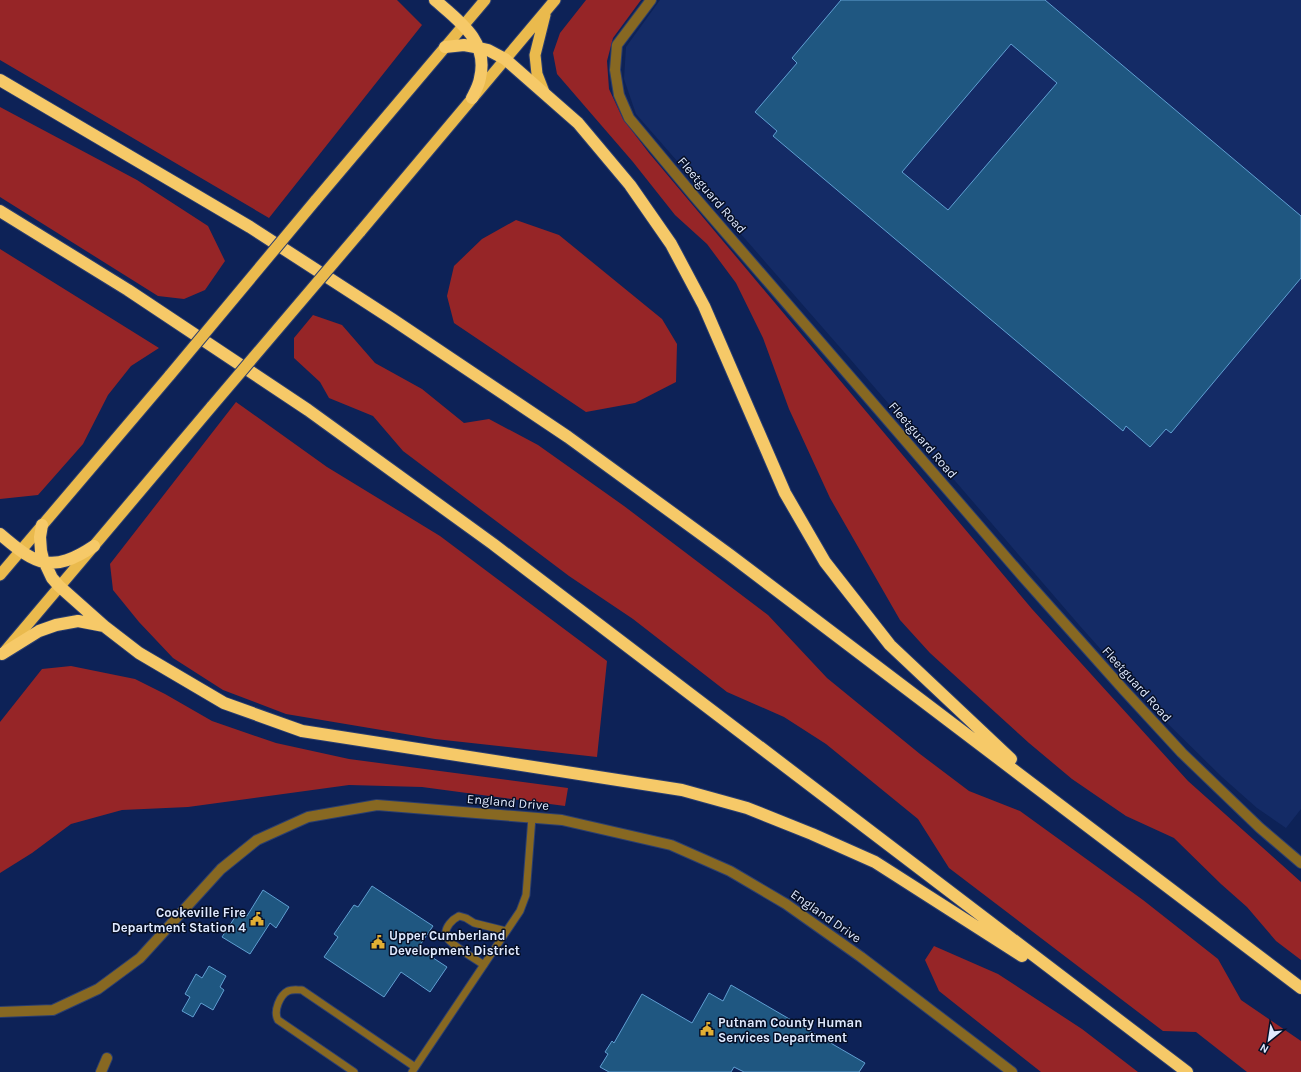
<svg xmlns="http://www.w3.org/2000/svg" width="1301" height="1072" font-family="Karla,sans-serif">
  <rect width="100%" height="100%" fill="#0d2257"/>
  <path fill="#142b66" d="M660 0H1301V809L1286 828 1257 808 1222 777 1162 718 1080 626 851 360 636 114 624 79 626 47Z"/>
  <path fill="#962527" d="M0 0H397L422 25 269 218 0 60Z
    M586 0H641L613 38 607 61 609 89 623 119 649 153 1032 609 1188 781 1301 882V960L1276 941 1247 907 1221 884 1174 838 1126 816 1072 779 1029 743 930 653 900 620 830 498 789 409 763 338 736 283 707 244 675 215 633 162 557 74 553 53 560 33Z
    M0 107 137 180 208 226 225 261 205 290 184 299 158 296 0 197Z
    M516 220 559 235 662 319 677 344 676 382 635 403 586 412 454 323 447 296 454 266 482 239Z
    M0 249 159 348 131 366 108 395 83 444 38 495 0 499Z
    M313 315 342 325 375 363 422 389 464 423 489 419 538 445 624 506 768 615 827 678 920 754 969 791 1020 811 1143 900 1218 959 1241 1000 1301 1041V1072H1247L1196 1032 1163 1031 949 868 918 819 826 744 784 717 727 692 633 619 569 576 403 451 373 416 329 398 320 382 294 358V338Z
    M236 402 327 467 440 536 607 661 597 757 435 739 286 714 223 690 173 658 139 622 113 590 110 564Z
    M71 666 135 679 165 694 212 721 276 743 349 759 568 788 565 806 422 787 349 785 188 807 122 810 71 824 32 853 0 873V722L42 669Z
    M934 946 998 974 1082 1029 1138 1072H1041L939 991 925 960Z"/>
  <path fill="#1f5781" stroke="#609fd2" fill-rule="evenodd" d="M841 0H1045L1301 216V278L1171 433 1166 429 1150 447 1126 426 1123 431 773 136 777 131 755 112 797 63 792 58ZM1011 44 1057 83 948 210 902 172Z
    M372 886 433 926 418 948 447 967 430 992 401 972 384 997 324 957 338 937 334 934 354 905 358 907Z
    M263 890 289 907 276 928 270 923 250 954 222 937 239 911 247 916Z
    M209 966 226 976 220 987 224 990 213 1010 201 1003 193 1017 182 1011 190 997 185 994 196 974 202 978Z
    M731 985 865 1063 859 1072H744L734 1067 731 1072H609L600 1067 608 1054 605 1052 612 1041 614 1043 642 994 692 1023 709 993 723 1001Z"/>
  <g fill="none" stroke-linecap="round" stroke-linejoin="round">
    <g stroke="#2b3e6f" stroke-width="9">
      <path id="service" d="M484 965C477 960 448 943 446 936 444 927 453 919 459 916L466 918 474 923 506 931
        M354 1072 278 1020C273 1011 280 995 288 991 292 989 297 990 302 990L415 1067
        M412 1072 520 911 526 895 532 817"/>
    </g>
    <g stroke="#2b3e6f" stroke-width="12">
      <path id="minor" d="M651 0 617 45 615 70 619 95 629 118 694 196 1024 578 1123 689 1182 753 1260 828 1301 863
        M101 1072 107 1058"/>
    </g>
    <g stroke="#2b3e6f" stroke-width="12">
      <path id="tertiary" d="M0 1012 53 1010 98 989 140 958 221 869 257 840 308 817 377 805 562 820 671 845 730 871 786 904 861 957 1012 1072"/>
    </g>
    <g stroke="#2b3e6f" stroke-width="13">
      <path id="trunk" d="M544 92 537 74 535 55 545 15
        M315 201 485 0
        M360 232 555 0
        M0 575 170 375
        M6 650 212 406"/>
    </g>
    <g stroke="#2b3e6f" stroke-width="14">
      <path id="motorway" d="M435 0C459 21 489 41 480 78 479 85 475 92 472 98
        M445 47 464 45 475 47 488 50 505 59 578 123 630 185 671 244 704 306 785 493 825 562 890 645 1011 759
        M0 80 250 227 392 319 568 437 730 555 1301 988
        M0 211 128 290 308 410 493 544 1187 1072
        M42 525 40 537 41 551 43 559 52 578 59 586 104 626 139 653 224 703 302 731 682 790 747 808 812 834 875 862 1022 956
        M0 534C36 565 52 574 94 546
        M2 654 39 631 56 625 78 621 104 626"/>
    </g>
    <use href="#service" stroke="#876822" stroke-width="7"/>
    <use href="#minor" stroke="#876822" stroke-width="10"/>
    <use href="#tertiary" stroke="#876822" stroke-width="10"/>
    <use href="#trunk" stroke="#eaba4d" stroke-width="11"/>
    <use href="#motorway" stroke="#f6c968" stroke-width="12"/>
    <g stroke="#2b3e6f" stroke-width="13" stroke-linecap="butt">
      <path id="trunk-bridge" d="M170 375 315 201
        M212 406 360 232"/>
    </g>
    <use href="#trunk-bridge" stroke="#eaba4d" stroke-width="11"/>
  </g>
  <defs>
    <g id="civic-bare" transform="scale(1.08)"><path d="M-.6-6.5H3V-4.5H.6V-3L4-1V1h2V6H-6V1h2V-1L-.6-3ZM-1.2 2.5V6h2.4V2.5Z" fill="#e2af34" stroke="#060f26" stroke-width="2.5" paint-order="stroke"/></g>
  </defs>
  <g fill-rule="evenodd">
    <use href="#civic-bare" x="257" y="919"/>
    <use href="#civic-bare" x="378" y="942"/>
    <use href="#civic-bare" x="707" y="1029"/>
  </g>
  <g text-anchor="middle" dominant-baseline="central" stroke-width="3" stroke-linejoin="round" paint-order="stroke">
    <g font-size="13" fill="#e0eaff" stroke="#060f26">
      <text transform="translate(712 195) rotate(49)">Fleetguard Road</text>
      <text transform="translate(923 440) rotate(49)">Fleetguard Road</text>
      <text transform="translate(1137 684) rotate(48)">Fleetguard Road</text>
      <text transform="translate(508 802) rotate(5)">England Drive</text>
      <text transform="translate(826 916) rotate(35)">England Drive</text>
    </g>
    <g font-size="13" font-weight="bold" fill="#e0eaff" stroke="#060f26" text-anchor="start">
      <text x="246" y="912" text-anchor="end">Cookeville Fire<tspan x="246" dy="15">Department Station 4</tspan></text>
      <text x="389" y="935">Upper Cumberland<tspan x="389" dy="15">Development District</tspan></text>
      <text x="718" y="1022">Putnam County Human<tspan x="718" dy="15">Services Department</tspan></text>
    </g>
  </g>
  <g transform="translate(1269 1040) rotate(210)" stroke="#060f26" stroke-width="3" paint-order="stroke">
  <path d="M0-3L7 15L0 10L-7 15Z" fill="#e0eaff"/>
  <text y="-6" font-size="11" font-weight="bold" text-anchor="middle" fill="#e0eaff">N</text>
  </g>
</svg>
